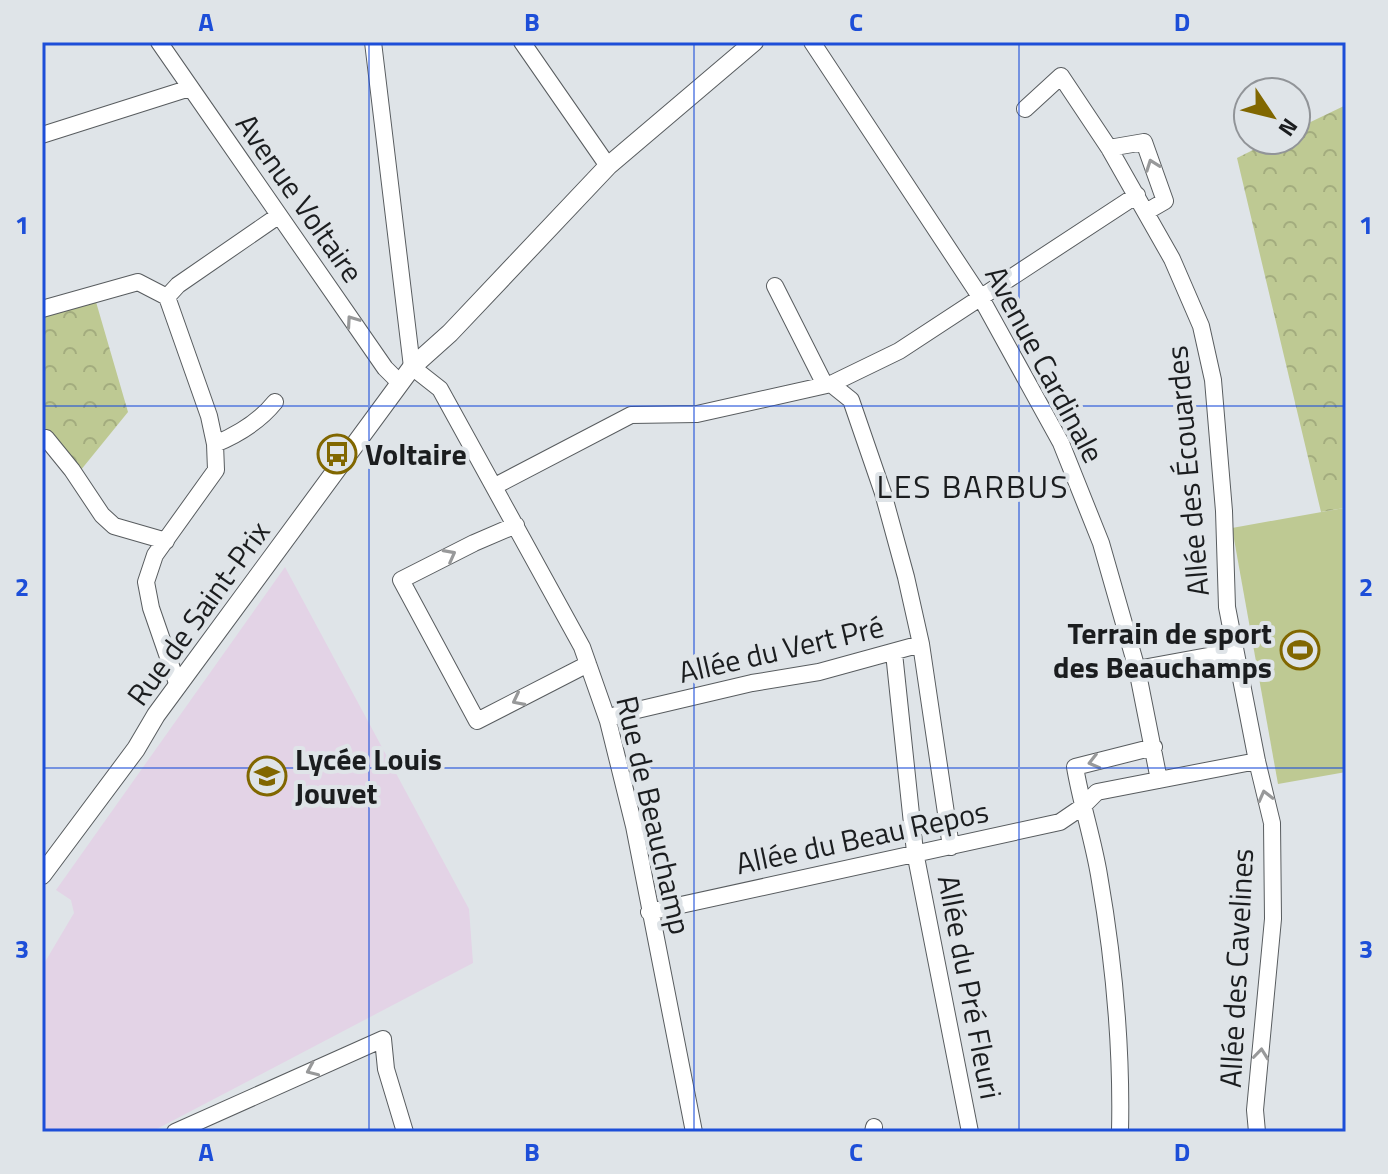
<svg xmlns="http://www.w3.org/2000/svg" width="1388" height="1174" font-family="'Titillium Web',sans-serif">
  <defs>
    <pattern id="park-crowns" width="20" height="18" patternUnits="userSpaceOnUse" patternTransform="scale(2)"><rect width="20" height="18" fill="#bec993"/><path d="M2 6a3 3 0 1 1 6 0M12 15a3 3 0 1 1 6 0" fill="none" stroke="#a3ac7e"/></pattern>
  </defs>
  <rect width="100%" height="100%" fill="#dfe4e8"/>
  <path fill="#e3d3e6" d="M285 567 469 909 473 963 151 1132H42V967L74 913 71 900 56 890Z"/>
  <path fill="#bec993" d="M1344 508 1346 772 1278 784 1232 528Z"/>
  <path fill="url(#park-crowns)" d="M1346 105V519L1344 508 1321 512 1237 158 1273 140H1296V129Z
    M94 295 128 412 76 476 42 433V332L45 317Z"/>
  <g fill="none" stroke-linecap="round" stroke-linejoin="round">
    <g stroke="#585c5f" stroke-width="18">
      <path id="minor" d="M159 42 385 368 400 383
        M373 42 412 367 440 389 582 647 608 721 634 826 694 1132
        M522 42 608 166
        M812 42 981 298 1061 443 1101 543 1137 669 1159 780
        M1025 109 1061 76 1109 148 1172 259 1201 326 1213 380 1224 511 1227 607 1257 761 1272 823 1273 919 1255 1110 1257 1132
        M42 135 190 88
        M1109 148 1144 142 1165 201 1146 212
        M775 286 825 385
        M42 309 138 282 167 297
        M831 384 851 400 883 493 906 577 921 644 951 847
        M46 438 72 470 102 515 114 526 166 541
        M215 444C239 434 259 422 275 402
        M495 486 631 415 697 414 831 384 899 351 1137 195
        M516 525 474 543 401 580 477 721 588 664
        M894 653 915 852 970 1132
        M1137 669 1235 651
        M178 686 151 608 146 582 155 555 216 470 215 444 209 416 167 297 178 285 278 216
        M608 721 616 715 752 683 819 672 921 644
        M649 912 1060 822 1082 807 1097 792 1257 761
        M175 1132 383 1039 386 1069 405 1132
        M873 1132 874 1127
        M1120 1132C1122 1045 1114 961 1099 875 1093 839 1081 803 1075 767L1154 747"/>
    </g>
    <g stroke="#585c5f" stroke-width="20">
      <path id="tertiary" d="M42 875 136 749 156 715 412 367 450 333 608 166 754 42"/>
    </g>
    <use href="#minor" stroke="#fff" stroke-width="16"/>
    <use href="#tertiary" stroke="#fff" stroke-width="18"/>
  </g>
  <defs><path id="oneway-chevron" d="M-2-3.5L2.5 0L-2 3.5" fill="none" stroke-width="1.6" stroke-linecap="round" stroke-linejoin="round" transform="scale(2)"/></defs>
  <g stroke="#98999a">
    <use href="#oneway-chevron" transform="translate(1152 165) rotate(-110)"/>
    <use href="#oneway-chevron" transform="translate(352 321) rotate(-125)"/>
    <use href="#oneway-chevron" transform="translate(450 555) rotate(-28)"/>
    <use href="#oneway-chevron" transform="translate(518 700) rotate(153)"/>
    <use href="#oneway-chevron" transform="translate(1094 762) rotate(166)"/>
    <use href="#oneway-chevron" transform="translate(1265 796) rotate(-104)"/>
    <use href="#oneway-chevron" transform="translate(1261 1054) rotate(-84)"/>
    <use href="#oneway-chevron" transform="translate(312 1070) rotate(156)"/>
  </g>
  <path fill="none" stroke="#1d4ed8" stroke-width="2" stroke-opacity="0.55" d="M369 42V1132M694 42V1132M1019 42V1132M42 406H1346M42 768H1346"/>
  <defs>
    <g id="bus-ring" transform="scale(2)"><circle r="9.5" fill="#dfe4e8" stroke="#816700" stroke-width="1.5"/><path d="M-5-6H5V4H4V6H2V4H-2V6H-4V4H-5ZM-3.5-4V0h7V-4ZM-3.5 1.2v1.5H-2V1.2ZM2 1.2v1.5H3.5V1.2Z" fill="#816700"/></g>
    <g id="stadium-ring" transform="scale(2)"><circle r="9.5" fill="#dfe4e8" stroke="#816700" stroke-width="1.5"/><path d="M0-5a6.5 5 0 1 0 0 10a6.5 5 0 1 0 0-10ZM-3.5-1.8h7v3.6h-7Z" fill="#816700"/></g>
    <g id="school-ring" transform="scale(2)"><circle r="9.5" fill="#dfe4e8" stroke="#816700" stroke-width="1.5"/><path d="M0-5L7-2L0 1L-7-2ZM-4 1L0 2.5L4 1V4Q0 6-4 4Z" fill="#816700"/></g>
  </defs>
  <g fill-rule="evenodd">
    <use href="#bus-ring" x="337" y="454"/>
    <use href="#stadium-ring" x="1300" y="650"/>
    <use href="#school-ring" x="267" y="776"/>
  </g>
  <g text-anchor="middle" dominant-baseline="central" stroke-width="8" stroke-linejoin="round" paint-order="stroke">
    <g font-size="30" fill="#1b1d1f" stroke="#dfe4e8">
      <text transform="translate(300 198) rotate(55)">Avenue Voltaire</text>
      <text transform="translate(1045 364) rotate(62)">Avenue Cardinale</text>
      <text transform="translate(1187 471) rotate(-95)">Allée des Écouardes</text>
      <text transform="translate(198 613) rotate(-54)">Rue de Saint-Prix</text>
      <text transform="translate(781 649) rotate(-13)">Allée du Vert Pré</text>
      <text transform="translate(654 815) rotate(77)">Rue de Beauchamp</text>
      <text transform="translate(862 837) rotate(-12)">Allée du Beau Repos</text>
      <text transform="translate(1236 968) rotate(-87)">Allée des Cavelines</text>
      <text transform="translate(970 987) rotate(79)">Allée du Pré Fleuri</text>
    </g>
    <g font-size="30" font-weight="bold" fill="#1b1d1f" stroke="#dfe4e8" text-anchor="start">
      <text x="365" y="454">Voltaire</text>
      <text x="1272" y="633" text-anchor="end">Terrain de sport<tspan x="1272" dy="34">des Beauchamps</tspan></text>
      <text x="295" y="759">Lycée Louis<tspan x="295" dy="34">Jouvet</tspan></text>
    </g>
    <g font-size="32" letter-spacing="2" fill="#1b1d1f" stroke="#dfe4e8">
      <text x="973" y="486">LES BARBUS</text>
    </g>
  </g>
  <rect width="1388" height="1174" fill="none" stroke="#dfe4e8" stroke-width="88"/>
  <g transform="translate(1272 116) rotate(125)"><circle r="38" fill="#dfe4e8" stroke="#919498" stroke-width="2"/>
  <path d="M0-6L14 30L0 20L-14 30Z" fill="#816700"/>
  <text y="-12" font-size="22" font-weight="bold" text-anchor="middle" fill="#1b1d1f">N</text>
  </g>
  <rect x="44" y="44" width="1300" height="1086" fill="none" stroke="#1d4ed8" stroke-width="3"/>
  <g font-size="26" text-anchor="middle" font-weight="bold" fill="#1d4ed8">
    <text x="206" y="31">A</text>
    <text x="532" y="31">B</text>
    <text x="856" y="31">C</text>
    <text x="1182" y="31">D</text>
    <text x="22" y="234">1</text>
    <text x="1366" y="234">1</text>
    <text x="22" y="596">2</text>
    <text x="1366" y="596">2</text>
    <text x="22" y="958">3</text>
    <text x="1366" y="958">3</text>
    <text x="206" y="1161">A</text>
    <text x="532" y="1161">B</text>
    <text x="856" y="1161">C</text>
    <text x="1182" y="1161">D</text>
  </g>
</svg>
